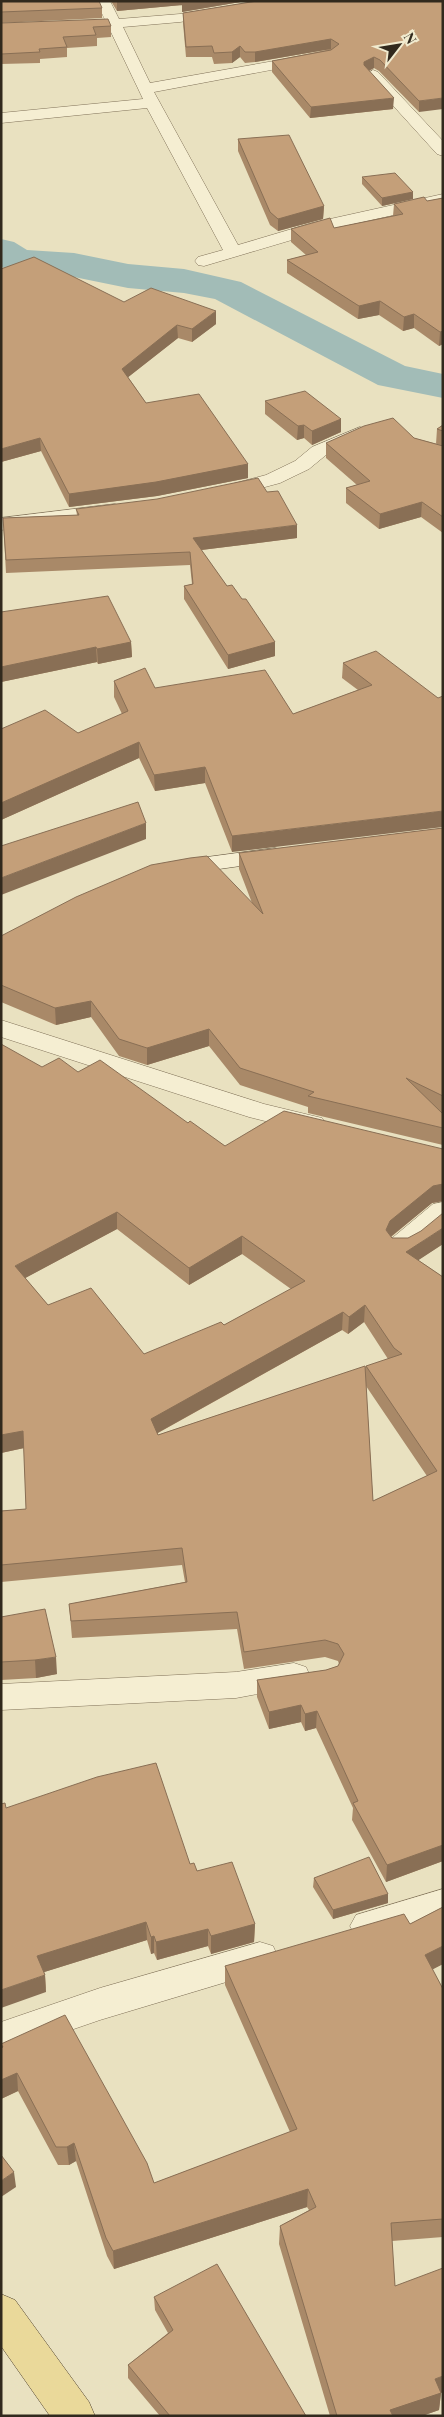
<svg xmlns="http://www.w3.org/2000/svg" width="444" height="2417" font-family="'Playfair Display',serif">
  <rect width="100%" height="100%" fill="#e9e1c0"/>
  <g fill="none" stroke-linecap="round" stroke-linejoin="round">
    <path fill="#a2bcb7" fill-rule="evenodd" d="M1 239 14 242 27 250 74 253 128 264 184 269 241 282 405 366 443 374V398L378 385 215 299 184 293 128 288 74 277 18 272 1 267Z"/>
    <g stroke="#817259" stroke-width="1">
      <path id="street" d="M96 1H110L119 19 180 14 259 1H295L288 5 180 22 123 27 150 83 308 55 315 59 308 63 154 92 238 245 312 223 443 194V204L322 231 204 266 198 265 195 261 198 257 223 250 147 108 1 123V113L143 99 109 28 1 32V24L105 20Z
        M373 70 378 72 443 141V156L437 154 368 78 365 75Z
        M360 427 367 429 370 433 367 437 326 455 309 469 280 483 224 498 217 496 214 492 217 488 266 475 295 461 312 447Z
        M115 504 122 506 125 510 122 514 1 530V518Z
        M1 1020 264 1104 322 1118 326 1124 322 1130 313 1133 249 1117 1 1037Z
        M443 1202V1226C427 1239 413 1259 391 1253L387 1246 391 1239 433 1204Z
        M294 1663 306 1667 310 1676 306 1685 236 1698 1 1710V1684L236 1672Z
        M443 1889V1919L368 1941 356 1937 350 1926 356 1915Z
        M260 1942 273 1946 278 1957 273 1968 100 2020 1 2054V2022L100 1988Z"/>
    </g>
    <g stroke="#62533d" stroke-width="1">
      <path id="secondary" d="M275 848 283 850 287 855 283 860 177 875 169 873 165 868 169 863 177 861Z"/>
    </g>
    <g stroke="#4e402e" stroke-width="1">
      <path id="primary" d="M1 2294 15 2300 89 2402 95 2416H50L1 2346Z"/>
    </g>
    <use href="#street" fill="#f5eed2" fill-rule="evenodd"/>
    <use href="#secondary" fill="#f5eed2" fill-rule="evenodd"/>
    <use href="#primary" fill="#ead99a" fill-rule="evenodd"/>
  </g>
  <path fill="#a98968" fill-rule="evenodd" d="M1 1 102 8V18L1 23Z
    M111 1H246L182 12V5L117 11Z
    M443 1 419 112 379 71 374 68 369 71 393 109 310 118 272 72V61L331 49 255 62 245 63 240 57 232 63 214 64 212 57H186L183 23V13Z
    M1 23 111 26V37L97 38V46L67 48V57L40 59V63L1 64Z
    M238 139 324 206 323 219 278 231 270 225 238 151Z
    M362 177 413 192V199L382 206 362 184Z
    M443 198V344L439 346 414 328 403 331 379 315 358 319 287 273V260L306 255 291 242V229L334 228 393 216 394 204 427 201Z
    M124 302 216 324 192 342 178 338 128 377 146 403 248 464V478L157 496 69 507 41 451 1 462Z
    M265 401 341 419V432L312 445 304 438 297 440 265 414Z
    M443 425V533L421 517 379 529 346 503V488L357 485 326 458V443L414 438 441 445 436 444 437 429Z
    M76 509 297 538 201 550 227 586 242 599 275 642V656L228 669 184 599V586L192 584 190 565 6 573 3 518 77 515Z
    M1 612 131 642 132 657 98 664 97 662 1 682Z
    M343 663 438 698 232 852 205 783 155 791 139 758 1 820V729L78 733 122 714 114 697V681L155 688 293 714 358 690 342 678Z
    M443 828V1114L441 1113 443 1114V1145L308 1113V1107L240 1085 209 1046 147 1065 119 1056 91 1017 56 1025 1 1002V936L252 903 239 869V853Z
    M42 1067 78 1072 188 1123 225 1146 443 1149V1201L432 1203 391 1237 392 1238 443 1244 418 1260 443 1277V1861L386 1882 352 1820 353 1808 316 1728 305 1731 301 1722 269 1729 257 1697V1680L326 1670 338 1666 339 1664 338 1661 325 1657 244 1669 237 1629 72 1638 69 1604 185 1582 182 1565 1 1582V1511L26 1509 24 1448 1 1453ZM117 1229 189 1285 242 1254 291 1289 224 1325 144 1354 48 1305 25 1278ZM364 1322 388 1359 158 1435V1433L342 1330 348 1334ZM366 1386 427 1476 373 1501Z
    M1 1617 57 1674 36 1678 1 1680Z
    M6 1808 190 1864 255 1924 254 1942 211 1954 208 1946 157 1960 154 1953 151 1954 147 1940 44 1972 45 1975 46 1992Z
    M314 1878 388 1894V1903L333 1919 313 1887Z
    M443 1907V1964L432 1969 443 1989V2237L392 2241 395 2286 441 2393 439 2410 422 2416H330L279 2244 280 2226 309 2210 307 2207 114 2269 107 2256 76 2161 69 2165H58L18 2091 1 2099V2044L154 2183 290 2132 225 1985V1966L410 1924Z
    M154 2297 306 2416H160L128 2378V2365L168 2333 155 2310Z"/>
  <path fill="#896f55" d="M117 1H182V5L117 11Z
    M182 1H246L182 12Z
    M331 39V49L255 62V52Z
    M240 46V57L232 63V52Z
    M374 57V68L364 73V62Z
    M394 98 393 109 310 118 311 107Z
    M443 98V109L419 112V101Z
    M413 192V199L382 206V198Z
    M324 206 323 219 278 231V219Z
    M380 301 379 315 358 319 359 306Z
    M216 311V324L192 342V329Z
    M414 314V328L403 331 404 317Z
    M177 325 178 338 122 382V369Z
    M443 331V344L439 346 440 332Z
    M341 419V432L312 445V431Z
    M304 425V438L297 440 298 426Z
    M40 438 41 451 1 462V449Z
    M248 464V478L157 496 69 507V494Z
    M422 502 421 517 379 529 380 514Z
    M297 525V538L193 551V538Z
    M131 642 132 657 98 664 97 649Z
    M275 642V656L228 669V655Z
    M96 647 97 662 1 682V667Z
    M139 742V758L1 820V803Z
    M205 767V783L155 791 154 775Z
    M443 811V827L232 852V836Z
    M146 823V839L1 895V878Z
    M91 1001V1017L56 1025 55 1008Z
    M209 1029V1046L147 1065V1048Z
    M443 1184V1201L432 1203 389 1238 386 1230 390 1221 433 1186Z
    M117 1212V1229L16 1283 15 1266Z
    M443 1228V1244L405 1269 406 1252Z
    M242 1236V1254L189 1285V1268Z
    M365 1305 364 1322 348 1334 349 1317Z
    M343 1312 342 1330 152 1436 151 1419Z
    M23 1431 24 1448 1 1453V1435Z
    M56 1657 57 1674 36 1678 35 1660Z
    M301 1705V1722L269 1729V1712Z
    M317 1711 316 1728 305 1731V1714Z
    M443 1845V1861L386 1882 387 1865Z
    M388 1894V1903L333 1919V1910Z
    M146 1922 147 1940 38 1974 37 1956Z
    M255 1924 254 1942 211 1954V1936Z
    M208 1929V1946L157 1960 156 1942Z
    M154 1936V1953L151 1954V1937Z
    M443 1946V1964L424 1974 425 1955Z
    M45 1975 46 1992 1 2008V1990Z
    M17 2073 18 2091 1 2099V2080Z
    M74 2143 76 2161 69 2165 67 2147Z
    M14 2172 16 2187 1 2197V2181Z
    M308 2189 307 2207 114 2269 113 2251Z
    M443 2376V2392L441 2393 439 2410 422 2416H390V2410L435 2379Z"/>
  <path fill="#c49f79" stroke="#896f55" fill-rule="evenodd" d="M1 1H99L102 8 1 12Z
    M257 1H443V98L419 101 380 60 374 57 364 62V65L394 98 311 107 272 61 331 50 339 44 331 39 255 52H245L240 46 232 52 214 53 212 46 186 47 183 13Z
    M108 19 111 26 93 27 96 35 63 37 67 47 39 49 40 52 1 54V23Z
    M289 135 324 206 278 219 270 212 238 139Z
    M395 173 413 192 382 198 362 177Z
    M424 197 427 201 443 198V331L440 332 414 314 404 317 380 301 359 306 287 260 318 252 291 229 330 218 334 228 403 214 394 204Z
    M34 257 124 302 151 288 216 311 192 329 177 325 122 369 146 403 199 394 248 464 156 482 69 494 40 438 1 449V269Z
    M305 391 341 419 312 431 304 425 298 426 265 401Z
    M393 418 414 438 443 446V517L422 502 380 514 346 488 370 481 326 443 364 426Z
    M443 425V431L437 429Z
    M258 478 267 492 278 491 297 525 193 538 227 586 232 585 242 599H246L275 642 228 655 184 586 193 584 190 552 6 560 3 518 79 515 76 509 157 499Z
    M108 596 131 642 97 649 96 647 1 667V612Z
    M376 651 438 698 443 696V811L232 836 205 767 154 775 139 742 1 803V729L45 710 78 733 128 711 114 681 145 668 155 688 265 670 293 714 372 685 343 663Z
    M138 802 146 823 1 878V846Z
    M443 828V1096L406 1078 443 1114V1128L308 1096 314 1092 240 1068 209 1029 147 1048 119 1039 91 1001 55 1008 1 985V936L76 897 151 865 190 858 207 856 263 914 239 853Z
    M1 1044 42 1067 59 1058 78 1072 100 1060 188 1123 190 1121 225 1146 284 1111 443 1149V1184L433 1186 390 1221 386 1230 392 1238H408L421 1231 443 1213V1228L406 1252 443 1277V1845L387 1865 353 1803 358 1801 317 1711 305 1714 301 1705 269 1712 257 1680 326 1670 338 1666 344 1654 338 1644 325 1640 244 1652 237 1612 71 1621 69 1604 187 1582 182 1548 1 1565V1511L26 1509 23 1431 1 1435ZM117 1212 189 1268 242 1236 305 1281 224 1325 221 1322 144 1354 91 1288 48 1305 15 1266ZM365 1305 394 1348 402 1354 366 1366 437 1471 373 1501 365 1366 158 1435 151 1419 343 1312 349 1317Z
    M45 1609 56 1657 35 1660 1 1662V1617Z
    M156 1763 190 1864 194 1863 197 1871 232 1862 255 1924 211 1936 208 1929 156 1942 154 1936 151 1937 146 1922 37 1956 45 1975 1 1990V1804L5 1803 6 1808 97 1777Z
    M369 1857 388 1894 333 1910 314 1878Z
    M443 1907V1946L425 1955 443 1989V2219L391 2223 395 2286 443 2268V2376L435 2379 441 2393 390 2410 393 2416H337L280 2226 316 2207 308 2189 113 2251 106 2238 74 2143 67 2147H56L17 2073 1 2080V2048L3 2047 1 2044 65 2015 147 2163 154 2183 297 2129 225 1966 404 1914 410 1924Z
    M1 2155 14 2172 1 2181Z
    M217 2264 306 2416H170L128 2365 173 2330 154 2297Z"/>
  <rect width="444" height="2417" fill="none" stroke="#31291d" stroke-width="5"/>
  <g transform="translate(399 45) rotate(59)" stroke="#f1ebcf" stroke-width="4" paint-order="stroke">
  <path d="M0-4L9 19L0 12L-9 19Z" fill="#31291d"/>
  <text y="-8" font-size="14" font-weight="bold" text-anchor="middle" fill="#31291d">N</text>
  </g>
</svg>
